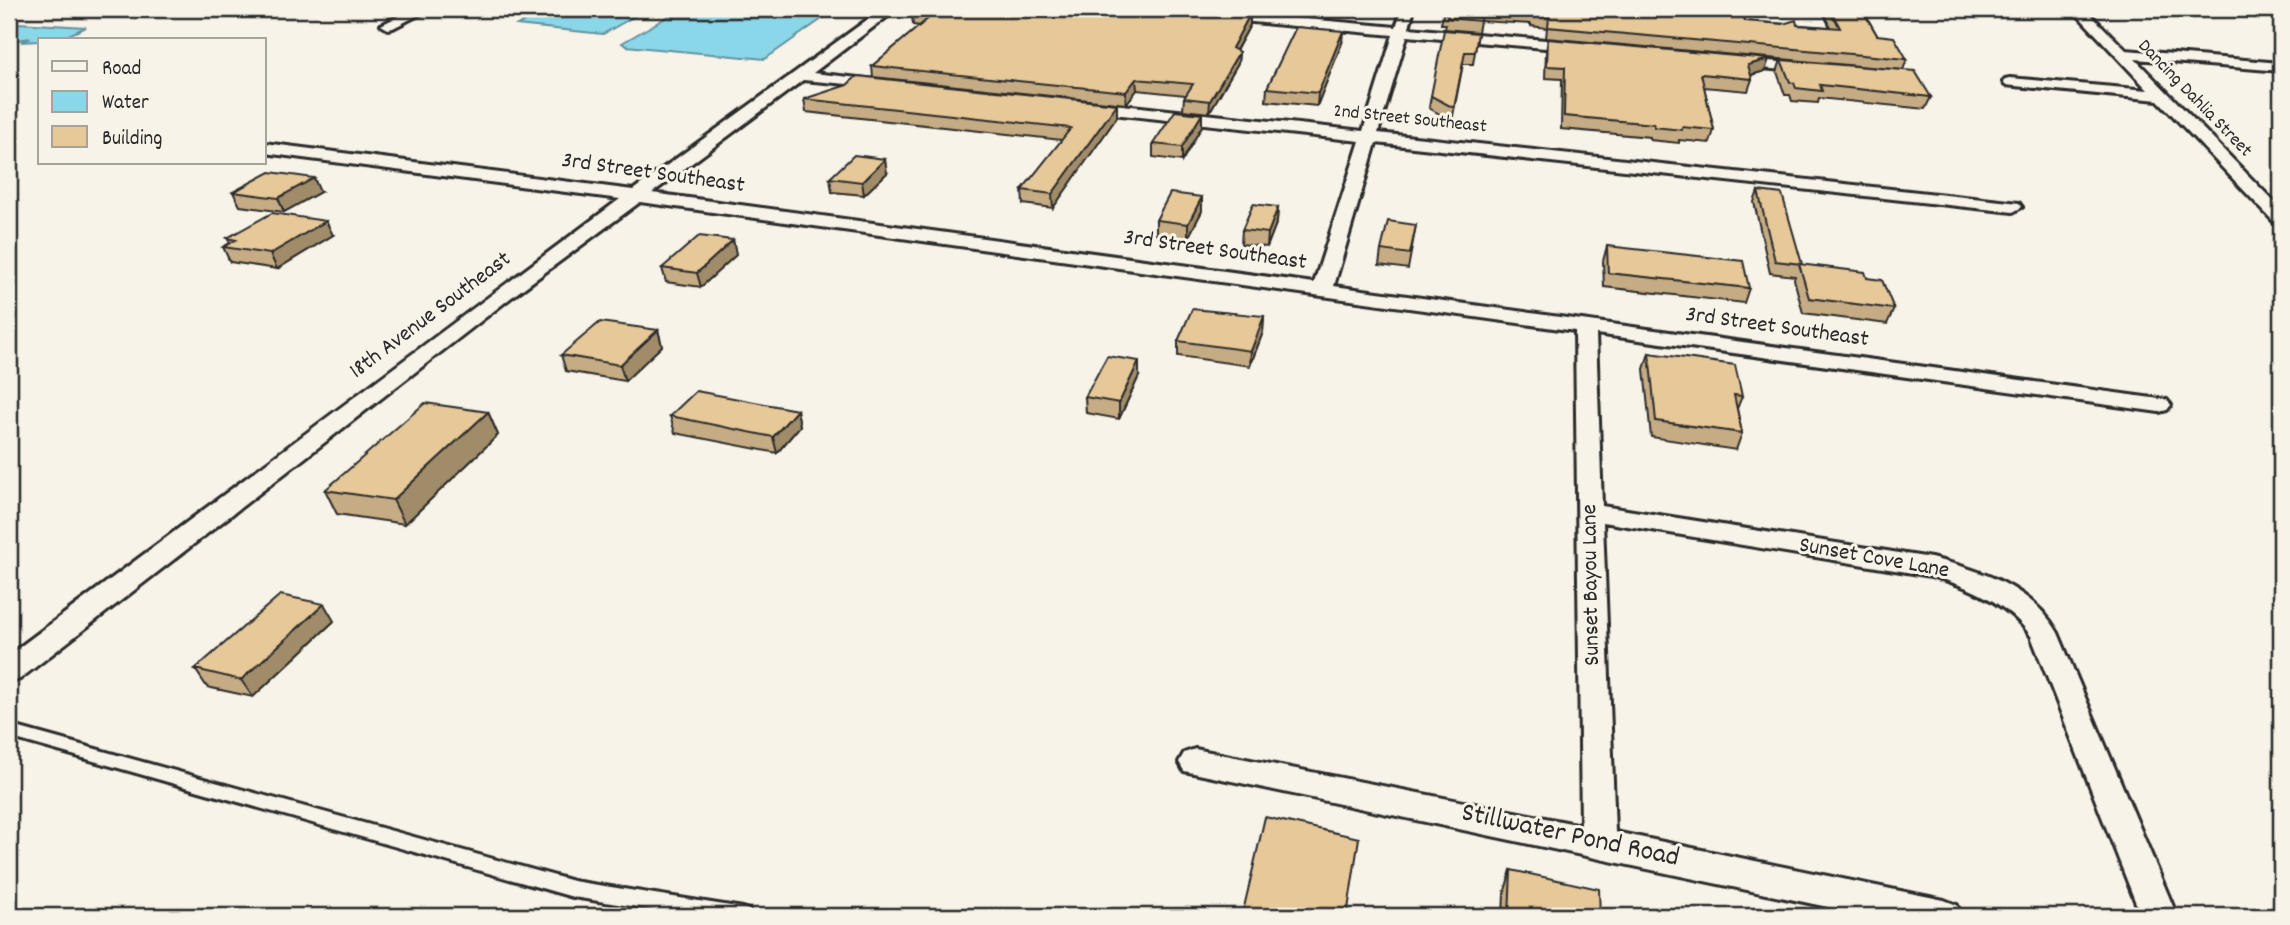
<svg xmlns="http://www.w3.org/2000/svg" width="2290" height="925" font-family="Dekko,sans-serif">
  <rect width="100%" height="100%" fill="#f7f3e8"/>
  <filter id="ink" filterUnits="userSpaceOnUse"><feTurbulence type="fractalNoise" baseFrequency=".0143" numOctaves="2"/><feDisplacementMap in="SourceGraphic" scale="14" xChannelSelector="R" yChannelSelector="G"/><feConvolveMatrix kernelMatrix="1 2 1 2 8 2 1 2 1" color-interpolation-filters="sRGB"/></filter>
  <g filter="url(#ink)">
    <path fill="#8ad7e9" stroke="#64929d" stroke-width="2" d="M548 9H647L603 34 517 25Z
      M681 9H836L765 59 626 46 622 43Z
      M9 22 18 23 86 27 58 40 21 42 31 38 9 41Z"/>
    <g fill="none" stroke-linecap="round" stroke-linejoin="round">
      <g stroke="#2b2b2b" stroke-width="6">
        <path id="service" d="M9 725 573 881 743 908 749 910 752 916H694L573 897 9 737Z"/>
      </g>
      <g stroke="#2b2b2b" stroke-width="6">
        <path id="minor" d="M413 9H430L393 28 388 29 381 25Z
          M882 9H897L813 73 886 81 893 85 891 88 803 80 652 193 1314 283 1360 141 1085 111 1077 106 1085 101 1363 131 1393 35 1219 19 1212 15 1219 11 1396 27 1402 9H1414L1409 28 1580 43 1587 47 1580 51 1407 36 1378 133 2019 203 2022 207 2013 212 1376 143 1334 286 2167 400 2171 405 2167 410 2159 412 1596 334 1602 506 1931 558C1980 570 2032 587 2058 633L2177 916H2141L2031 636C2008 603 1969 586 1931 576L1603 522 1615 832 1944 900 1957 905 1962 916H1870L1184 771 1179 762 1184 753 1195 749 1581 825 1575 331 640 202 513 296 20 679 9 682V655L620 199 264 153V143L633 190Z
          M2072 9H2085L2126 50 2281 63V71L2135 59 2281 209V224L2275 223 2158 100 2005 85 2003 82 2005 79 2010 78 2148 90Z
          M1735 58 1813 65 1820 69 1813 73 1730 65 1728 62 1730 59Z"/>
      </g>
      <use href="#service" fill="#f7f3e8" fill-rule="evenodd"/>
      <use href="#minor" fill="#f7f3e8" fill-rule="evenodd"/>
    </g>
    <path fill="#c6ac84" stroke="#2b2b2b" stroke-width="2" d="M1215 9H1258L1257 12Z
      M1278 9H1292L1288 15 1278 14Z
      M1444 9 1745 21 1830 27 1821 9H1862L1877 35 1907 59 1903 70 1546 38 1547 28 1531 26V24L1480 21 1478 32 1445 29 1446 24H1441Z
      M912 15 1250 25 1236 51 1239 52 1238 63 1209 113 1183 110 1184 98 1186 95 1137 90 1126 104 873 77 872 66 920 26 913 25Z
      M1478 33 1473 64H1463L1452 121 1429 108 1431 96Z
      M1548 39 1765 71 1751 75 1752 79 1748 91 1704 87 1714 130 1710 143 1679 140V143L1650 140V137L1561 129 1562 79 1545 78 1546 51Z
      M1342 43 1317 106 1266 101 1267 88Z
      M1781 60 1931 97 1925 109 1819 98 1818 103 1792 101 1790 95H1785L1777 72Z
      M804 99 1117 117 1053 208 1023 204 1022 190 1062 140 806 112Z
      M1202 126 1182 161 1153 157V144Z
      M887 173 864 195 832 192 830 178Z
      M1758 191 1802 265 1867 278 1894 309 1887 324 1803 313 1794 279 1795 276 1770 273 1754 202Z
      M233 192H320L284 212 240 206Z
      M1202 197V211L1188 238 1156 234V220Z
      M1278 207 1277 221 1267 247 1241 244 1242 230Z
      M1416 225 1408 269 1379 265 1381 250Z
      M333 235 277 269 230 262 223 247 230 243 227 238Z
      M733 240 736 255 701 287 666 282 662 268Z
      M1607 246 1749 288 1744 303 1604 287 1603 261Z
      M1264 316 1263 332 1250 366 1178 356V341Z
      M658 330 662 346 625 381 566 371 561 355Z
      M1649 353 1742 396 1737 409 1742 433 1736 450 1651 437 1644 369Z
      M1139 376 1119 419 1086 413 1085 397Z
      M797 410 800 426 777 453 675 433 670 416Z
      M488 412 498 435 405 524 337 514 325 490Z
      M334 621 253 697 207 687 195 669Z
      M1511 870 1600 916H1503L1504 894Z"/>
    <path fill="#a18c6b" stroke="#2b2b2b" stroke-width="2" d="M1250 14V25L1231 59 1232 48Z
      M1343 31 1342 43 1317 106 1318 93Z
      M1239 52 1238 63 1209 113 1210 101Z
      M1769 59 1765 71 1744 77 1748 65Z
      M1136 79 1137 90 1126 104V92Z
      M1117 104V117L1053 208 1052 194Z
      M1202 114V126L1182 161V147Z
      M885 159 887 173 864 195 862 182Z
      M314 178 320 192 284 212 278 198Z
      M1202 197V211L1188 238V224Z
      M1278 207 1277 221 1267 247 1268 233Z
      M326 221 333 235 277 269 270 254Z
      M733 240 736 255 701 287 697 273Z
      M1264 316 1263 332 1250 366 1251 351Z
      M658 330 662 346 625 381 620 365Z
      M1139 361V376L1119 419V403Z
      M797 410 800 426 777 453 773 437Z
      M488 412 498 435 405 524 393 500Z
      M324 604 334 621 253 697 241 680Z"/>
    <path fill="#e6c899" stroke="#2b2b2b" stroke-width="2" d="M919 9H1186L1250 14 1232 48 1239 52 1210 101 1184 98 1193 84 1136 79 1126 92 872 66 931 16 912 15Z
      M1444 9H1741L1745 21 1783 24 1796 20 1797 25 1840 28 1830 9H1862L1877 35 1894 37 1907 59 1548 27 1549 17 1533 16V14L1481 11 1480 21 1447 18 1448 14 1442 13Z
      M1296 27 1343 31 1318 93 1267 88Z
      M1444 30 1478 33 1475 52H1465L1454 108 1431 96Z
      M1548 39 1769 59 1748 65 1752 79 1701 74 1714 130 1682 127V130L1654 127V124L1564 116 1565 67 1547 66Z
      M1781 60 1915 71 1931 97 1820 85 1822 91 1796 88 1794 83 1790 82Z
      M857 76 1117 104 1052 194 1022 190 1071 128 804 99 847 85Z
      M1175 111 1202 114 1182 147 1153 144Z
      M854 155 885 159 862 182 830 178Z
      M270 172 314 178 278 198 233 192Z
      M1758 191 1782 194 1802 264 1775 261Z
      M1170 193 1202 197 1188 224 1156 220Z
      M1253 204 1278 207 1268 233 1242 230Z
      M272 213 326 221 270 254 223 247 236 240 227 238Z
      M1388 221 1416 225 1410 254 1381 250Z
      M699 236 733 240 697 273 662 268Z
      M1607 246 1743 261 1749 288 1608 273Z
      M1799 264 1865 272 1867 278 1882 280 1894 309 1809 298Z
      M1192 309 1264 316 1251 351 1178 341Z
      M600 322 658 330 620 365 561 355Z
      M1649 353 1735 365 1742 396 1734 395 1742 433 1656 421Z
      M1107 356 1139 361 1119 403 1085 397Z
      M696 391 797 410 773 437 670 416Z
      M425 403 488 412 393 500 325 490Z
      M280 595 324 604 241 680 195 669Z
      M1265 817 1359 838 1347 916H1242Z
      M1511 870 1599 889 1600 916H1509Z
      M736 913 746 916H734Z"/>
  </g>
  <g text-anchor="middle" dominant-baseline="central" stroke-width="6" stroke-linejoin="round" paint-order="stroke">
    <g font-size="19" fill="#2b2b2b" stroke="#f7f3e8">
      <text transform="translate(2194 99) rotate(46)">Dancing Dahlia Street</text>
      <text transform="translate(1410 120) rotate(6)">2nd Street Southeast</text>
    </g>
    <g font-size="23" fill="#2b2b2b" stroke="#f7f3e8">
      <text transform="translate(653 174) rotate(8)">3rd Street Southeast</text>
      <text transform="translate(1215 251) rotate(8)">3rd Street Southeast</text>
      <text transform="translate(431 316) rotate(-37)">18th Avenue Southeast</text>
      <text transform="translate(1777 328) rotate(8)">3rd Street Southeast</text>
      <text transform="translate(1874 559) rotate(10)">Sunset Cove Lane</text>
      <text transform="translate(1592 585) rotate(-91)">Sunset Bayou Lane</text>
    </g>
    <g font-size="28" fill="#2b2b2b" stroke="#f7f3e8">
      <text transform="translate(1570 837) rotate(12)">Stillwater Pond Road</text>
    </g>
  </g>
  <rect width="2290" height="925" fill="none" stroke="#f7f3e8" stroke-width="35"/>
  <rect x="18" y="18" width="2255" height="890" fill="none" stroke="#2b2b2b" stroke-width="2.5" filter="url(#ink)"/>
  <rect x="38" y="38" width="228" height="126" fill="#f7f3e8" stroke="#a5a39c" stroke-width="2"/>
  <rect x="52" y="61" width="35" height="10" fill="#f7f3e8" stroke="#a5a39c" stroke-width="2"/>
  <text x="102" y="74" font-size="21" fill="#2b2b2b">Road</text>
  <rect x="52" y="91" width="35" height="21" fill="#8ad7e9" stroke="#a5a39c" stroke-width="2"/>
  <text x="102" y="108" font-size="21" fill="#2b2b2b">Water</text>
  <rect x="52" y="126" width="35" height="21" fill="#e6c899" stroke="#a5a39c" stroke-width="2"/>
  <text x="102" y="144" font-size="21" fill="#2b2b2b">Building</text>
</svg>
